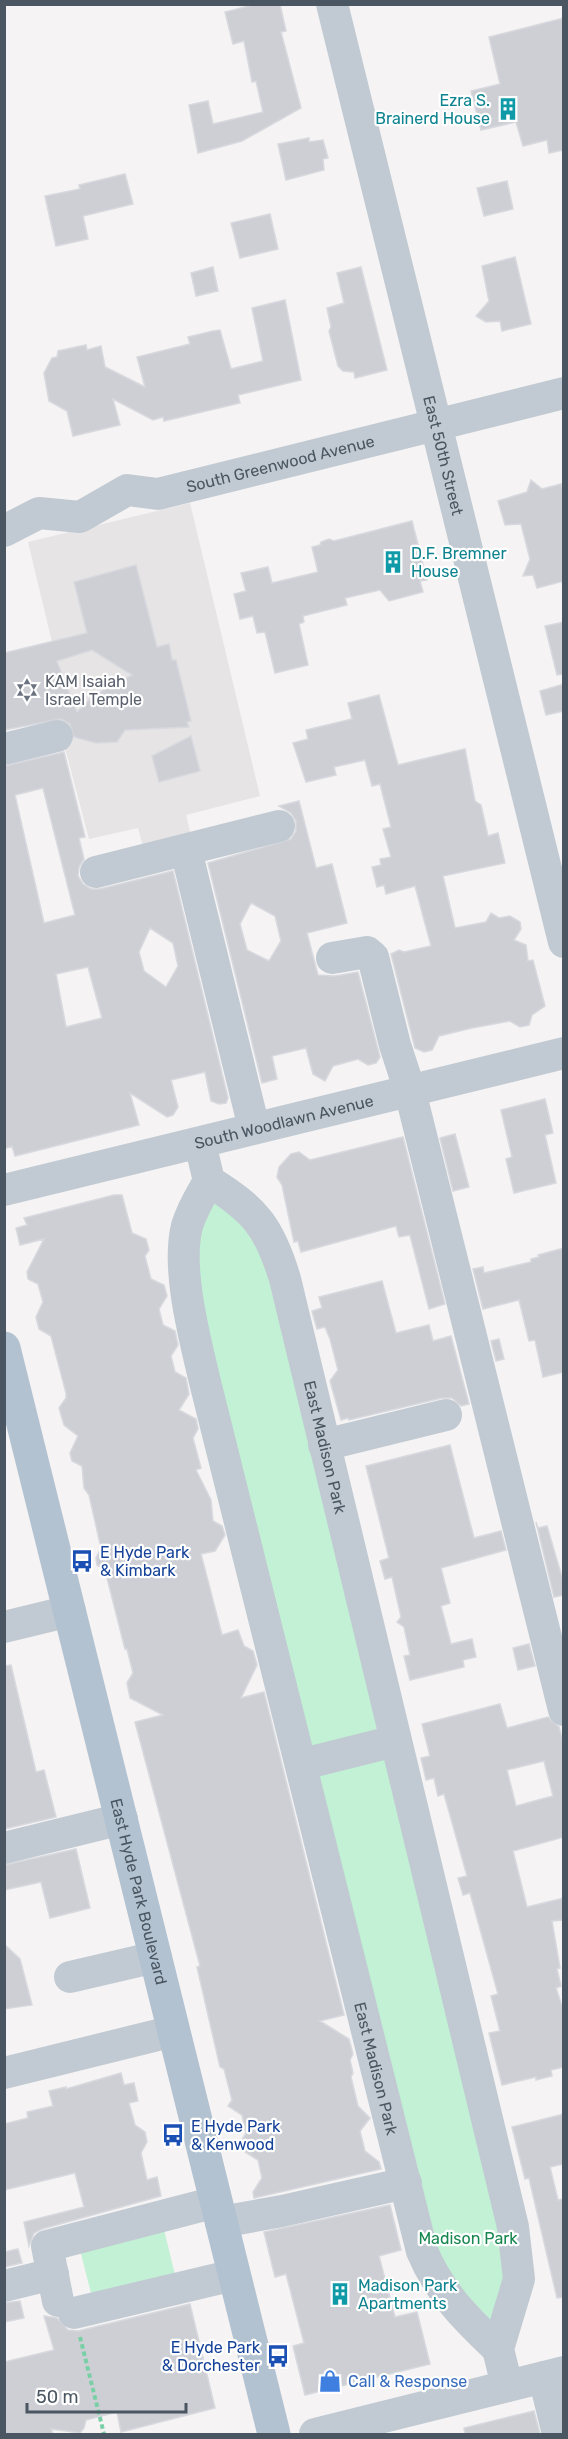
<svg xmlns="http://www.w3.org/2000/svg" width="568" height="2439" font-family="Rubik,sans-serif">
  <rect width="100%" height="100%" fill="#f5f3f3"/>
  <path fill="#e6e4e5" d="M190 503 260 796 186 815 192 839 144 851 138 828 89 839 59 725 43 729 35 696 65 682 52 642 28 542Z"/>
  <path fill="#c3f1d5" d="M215 1194 220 1195 269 1258 511 2279 489 2325 446 2284 208 1348 192 1257Z
    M162 2221 176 2279 93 2301 78 2242Z"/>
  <path fill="#cdcfd5" stroke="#d7d9de" stroke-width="1.5" fill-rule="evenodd" d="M257 4H280L286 31 281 32 301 108 242 141 198 153 189 105 208 101 213 124 263 112 256 81 252 82 244 41 233 44 225 12Z
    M564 18V150L549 153 547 140 523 146 516 122 481 130 471 91 500 84 489 37Z
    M309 138V142L323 140 328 158 323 159 324 170 286 180 278 144Z
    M125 174 133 204 83 216 88 239 56 246 45 196 80 189 79 185Z
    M507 181 513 209 484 216 477 188Z
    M270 214 278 249 240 258 231 223Z
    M515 257 531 324 502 331 500 321 486 322 476 316 489 301 482 266Z
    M213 267 218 291 196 296 191 273Z
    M361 267 387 370 355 378 354 372 343 371 338 366 329 331 331 327 327 308 344 303 337 273Z
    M285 300 301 380 238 395 240 403 164 421 163 417 153 420 113 399 120 425 73 436 67 411 49 401 44 373 52 358 57 357 58 351 86 345 87 350 101 346 105 367 145 387 137 357 190 344 188 337 213 331 220 330 231 369 263 361 252 308Z
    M531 480 542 489 561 484 564 494V581L537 588 533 575 523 576 530 559 521 524 505 525 498 501 527 492Z
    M412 521 427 580 420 581 423 592 389 601 380 590 345 598 347 605 303 616 304 622 299 624 308 665 275 673 265 632 257 633 253 616 240 619 234 594 246 591 241 573 268 567 272 583 318 572 312 547 320 545 321 542 329 539 334 541Z
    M136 565 157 647 169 644 172 660H176L191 721 187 722 189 727 125 730 117 742 96 743 74 737 70 724 61 719 4 730V653L87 633 74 582ZM92 650 132 675 93 696 77 712 57 661Z
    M564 622V674L557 675 545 626Z
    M564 684V711L546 715 540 691Z
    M379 695 398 765 465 749 475 801 481 805 488 836 498 833 505 863 443 876 455 928 486 922 491 913 499 918 510 916 520 922 521 929 514 940 526 945 528 961 533 960 545 1006 532 1015 529 1025 520 1027 510 1021 472 1028 439 1036 432 1050 424 1052 415 1048 391 954 399 950 404 952 431 946 415 886 386 894 384 885 377 887 372 867 381 865 380 859 391 857 383 829 391 827 380 784 372 786 365 760 334 767 336 775 306 782 293 743 308 739 306 730 352 719 348 703Z
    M191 736 200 771 159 782 152 756Z
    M64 752 85 837 79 838 84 859 79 867 78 876 83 884 91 889H100L173 871 228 1098 226 1103 219 1104 211 1101 205 1072 171 1080 178 1107 173 1115 167 1117 130 1093 139 1125 15 1156 12 1146 4 1149V766ZM43 788 75 915 44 923 15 795ZM150 928 173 943 178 966 166 987 144 971 139 952ZM88 967 102 1018 66 1027 56 974Z
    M299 801 316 868 332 864 347 923 307 933 318 975 335 976 358 972 380 1057 376 1063 368 1065 358 1059 333 1066 325 1081 313 1074 306 1048 272 1056 277 1079 262 1083 208 863 291 839 296 831V821L291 813 279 806ZM251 903 275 916 281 941 269 961 247 950 240 924Z
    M545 1099 553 1133 545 1135 556 1183 514 1193 506 1159 512 1157 501 1110Z
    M455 1134 469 1187 453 1191 440 1138Z
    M403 1137 445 1304 429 1309 410 1235 399 1237 396 1226 301 1252 298 1241 294 1242 282 1185 277 1177 279 1167 291 1154 299 1152 310 1160Z
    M114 1195H122L132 1233 146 1239 149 1250 145 1256 151 1279 164 1285 167 1296 159 1309 163 1325 175 1331 178 1345 171 1356 175 1372 186 1378 189 1394 179 1410 196 1419 198 1429 193 1438 201 1468 196 1470 211 1500 213 1521 222 1526 225 1535 215 1551 201 1554 222 1635 238 1630 244 1646 253 1651 257 1665 241 1698 264 1692 344 2015 320 2021 349 2039 353 2054 350 2060 353 2073 351 2077 358 2106 370 2118 360 2131 365 2151 379 2162 381 2169 254 2198 253 2192 262 2178 258 2160 242 2150 240 2143 246 2133 242 2115 228 2106 232 2100 224 2069 220 2067 197 1967 200 1966 135 1722 163 1715 130 1698 127 1683 133 1673 127 1649H125L105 1570 97 1565 96 1558 101 1548 89 1495 84 1488 82 1466 72 1461 70 1453 78 1436 64 1425 59 1408 66 1398V1393L51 1336 39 1329 36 1317 43 1302 38 1284 28 1279 27 1272 44 1239 20 1245 16 1228 27 1225 24 1218Z
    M564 1248V1372L543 1377 535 1340 529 1341 519 1300 483 1309 473 1269 483 1267 484 1273 531 1262V1259L539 1257 538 1255Z
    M382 1281 396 1333 429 1325 433 1341 451 1336 469 1404 461 1406 452 1398H442L349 1420 348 1418 341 1420 330 1381 338 1370 330 1339 325 1327 317 1329 312 1311 322 1308 319 1297Z
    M499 1339 504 1359 496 1361 491 1341Z
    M450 1445 474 1538 501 1531 506 1550 441 1568 450 1603 441 1606 451 1644 472 1639 476 1657 463 1660 464 1667 410 1680 404 1656 410 1655 404 1627 397 1622 401 1617 392 1577 385 1579 380 1561 389 1558 366 1466Z
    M536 1522 538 1528 547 1526 564 1584V1595L554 1597Z
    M529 1644 535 1666 518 1670 513 1648Z
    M11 1665 36 1772 44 1770 56 1817 4 1829V1666Z
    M500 1704 507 1728 548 1717 559 1727 564 1745V1837L513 1851 527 1907 564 1898V1920L552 1921 560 1968 557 1969 561 1986 556 1988 564 2012V2067L551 2070 552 2076 536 2080V2077L502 2085 489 2033 500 2031 491 1996 498 1994 470 1893 463 1895 458 1878 467 1876 444 1794 438 1796 434 1778 426 1780 421 1758 430 1756 422 1724ZM544 1761 553 1796 516 1806 507 1770Z
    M76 1849 90 1908 50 1918 41 1882 4 1890V1865Z
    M4 1944 20 1959 32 2005 4 2009Z
    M121 2073 124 2085 134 2083 138 2101 129 2103 135 2125 145 2132 147 2142 141 2153 147 2180 157 2177 161 2196 42 2229 34 2233 29 2246 24 2222 84 2207 75 2173 4 2190V2124L28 2118 27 2112 53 2106 49 2091 66 2087V2089Z
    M564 2114V2164L550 2167 558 2200 564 2199V2297L557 2298 529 2178 525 2179 512 2127Z
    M390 2205 401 2250 379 2256 395 2317 417 2312 430 2364 305 2395 293 2346 304 2343 286 2274 275 2277 264 2232Z
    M18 2249 22 2263 4 2267V2252Z
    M20 2301 24 2318 4 2322V2303Z
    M190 2304 215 2408 121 2432 117 2412 86 2420 84 2428 80 2433 51 2429 53 2434H4V2362L54 2350 44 2316 57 2318 68 2330 78 2331Z
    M534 2411 540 2434H465L464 2428Z"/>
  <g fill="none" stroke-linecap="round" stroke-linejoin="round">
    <path stroke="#7ad0a6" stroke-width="4" stroke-dasharray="4.5 3" stroke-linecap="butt" d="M80 2337 104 2434"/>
    <g stroke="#c1cad2" stroke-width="32">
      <path id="s1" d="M332 4 564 942"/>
      <path id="s2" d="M4 531 39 513 80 517 127 490 158 494 564 393"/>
      <path d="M4 749 57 736"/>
      <path d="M186 850 254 1128"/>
      <path d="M96 872 279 826"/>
      <path d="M332 958 367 952 373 957 395 1045 410 1091 564 1710"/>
      <path id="s3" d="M200 1143 209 1181C255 1210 269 1226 285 1279L513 2227 519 2279 498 2349 507 2386"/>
      <path id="s4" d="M209 1181C201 1195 192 1209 187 1226 176 1269 195 1339 205 1382L422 2251C439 2292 466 2319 498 2349"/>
      <path id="s5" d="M4 1190 564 1053"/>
      <path d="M324 1445 446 1415"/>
      <path d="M4 1627 70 1611"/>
      <path d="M303 1764 395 1741"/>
      <path d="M4 1848 122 1819"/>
      <path d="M70 1977 156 1957"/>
      <path d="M4 2073 174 2031"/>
      <path d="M221 2222 282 2211 406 2183"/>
      <path d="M4 2286 53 2274"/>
      <path d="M58 2301 47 2246 216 2202"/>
      <path d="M74 2313 234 2275"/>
      <path d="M544 2377 558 2434"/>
      <path d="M315 2434 564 2372"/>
    </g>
    <path stroke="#b3c2d1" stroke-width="33" id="s6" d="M4 1348 274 2434"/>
  </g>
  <defs>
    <g id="building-bare" transform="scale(1.8)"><path d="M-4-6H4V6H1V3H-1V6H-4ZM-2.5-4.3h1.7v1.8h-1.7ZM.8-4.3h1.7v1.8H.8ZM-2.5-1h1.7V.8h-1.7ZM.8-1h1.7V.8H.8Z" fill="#0f9aa8" stroke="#fff" stroke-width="2.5" paint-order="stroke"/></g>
    <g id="synagogue-bare" transform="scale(1.8)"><path d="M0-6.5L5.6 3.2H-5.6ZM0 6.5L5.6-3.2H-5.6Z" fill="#6b7280" stroke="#fff" stroke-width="2.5" paint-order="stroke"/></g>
    <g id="bus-bare" transform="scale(1.8)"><path d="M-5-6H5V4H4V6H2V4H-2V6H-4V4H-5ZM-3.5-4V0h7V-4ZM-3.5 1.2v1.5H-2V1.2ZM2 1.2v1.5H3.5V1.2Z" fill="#1a4fb4" stroke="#fff" stroke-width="2.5" paint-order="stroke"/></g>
    <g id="shop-bare" transform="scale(1.8)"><path d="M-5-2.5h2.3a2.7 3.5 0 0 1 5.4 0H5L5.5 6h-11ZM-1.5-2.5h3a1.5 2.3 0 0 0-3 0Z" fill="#3f7fe0" stroke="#fff" stroke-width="2.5" paint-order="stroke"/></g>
  </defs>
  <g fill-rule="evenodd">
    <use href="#building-bare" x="508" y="109"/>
    <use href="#building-bare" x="393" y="562"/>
    <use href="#synagogue-bare" x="27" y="690"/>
    <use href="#bus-bare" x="82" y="1561"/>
    <use href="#bus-bare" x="173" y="2135"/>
    <use href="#building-bare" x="340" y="2294"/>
    <use href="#bus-bare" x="278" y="2356"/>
    <use href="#shop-bare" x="330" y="2381"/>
  </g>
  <g text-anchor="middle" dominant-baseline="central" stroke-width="4.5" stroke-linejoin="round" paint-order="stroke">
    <g font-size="16" fill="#0d838f" stroke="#fff" text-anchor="start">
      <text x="490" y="100" text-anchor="end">Ezra S.<tspan x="490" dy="18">Brainerd House</tspan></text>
      <text x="411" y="553">D.F. Bremner<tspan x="411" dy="18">House</tspan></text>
      <text x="358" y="2285">Madison Park<tspan x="358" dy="18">Apartments</tspan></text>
    </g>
    <g font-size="16" fill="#4a5661" stroke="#fff">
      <text stroke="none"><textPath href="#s1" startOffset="465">East 50th Street</textPath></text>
      <text stroke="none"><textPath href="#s2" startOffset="292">South Greenwood Avenue</textPath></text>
      <text stroke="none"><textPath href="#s5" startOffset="288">South Woodlawn Avenue</textPath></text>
      <text stroke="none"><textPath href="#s3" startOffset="340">East Madison Park</textPath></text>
      <text stroke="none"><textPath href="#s6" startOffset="560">East Hyde Park Boulevard</textPath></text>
      <text stroke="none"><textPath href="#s4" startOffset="916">East Madison Park</textPath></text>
    </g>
    <g font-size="16" fill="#5b616d" stroke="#fff" text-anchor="start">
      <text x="45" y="681">KAM Isaiah<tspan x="45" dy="18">Israel Temple</tspan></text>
    </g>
    <g font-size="16" fill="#164399" stroke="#fff" text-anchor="start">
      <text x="100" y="1552">E Hyde Park<tspan x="100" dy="18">&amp; Kimbark</tspan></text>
      <text x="191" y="2126">E Hyde Park<tspan x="191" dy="18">&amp; Kenwood</tspan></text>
      <text x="260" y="2347" text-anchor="end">E Hyde Park<tspan x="260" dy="18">&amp; Dorchester</tspan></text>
    </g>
    <g font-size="16" fill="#17864f" stroke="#fff">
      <text x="468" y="2238">Madison Park</text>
    </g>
    <g font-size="16" fill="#366cbe" stroke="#fff" text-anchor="start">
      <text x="348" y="2381">Call &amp; Response</text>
    </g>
  </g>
  <rect width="568" height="2439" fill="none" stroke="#4a5661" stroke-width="12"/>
  <path d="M27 2403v9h159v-9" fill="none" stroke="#4a5661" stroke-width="3"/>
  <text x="36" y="2403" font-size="18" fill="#4a5661" stroke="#ffffff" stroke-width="4.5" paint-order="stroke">50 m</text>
</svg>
